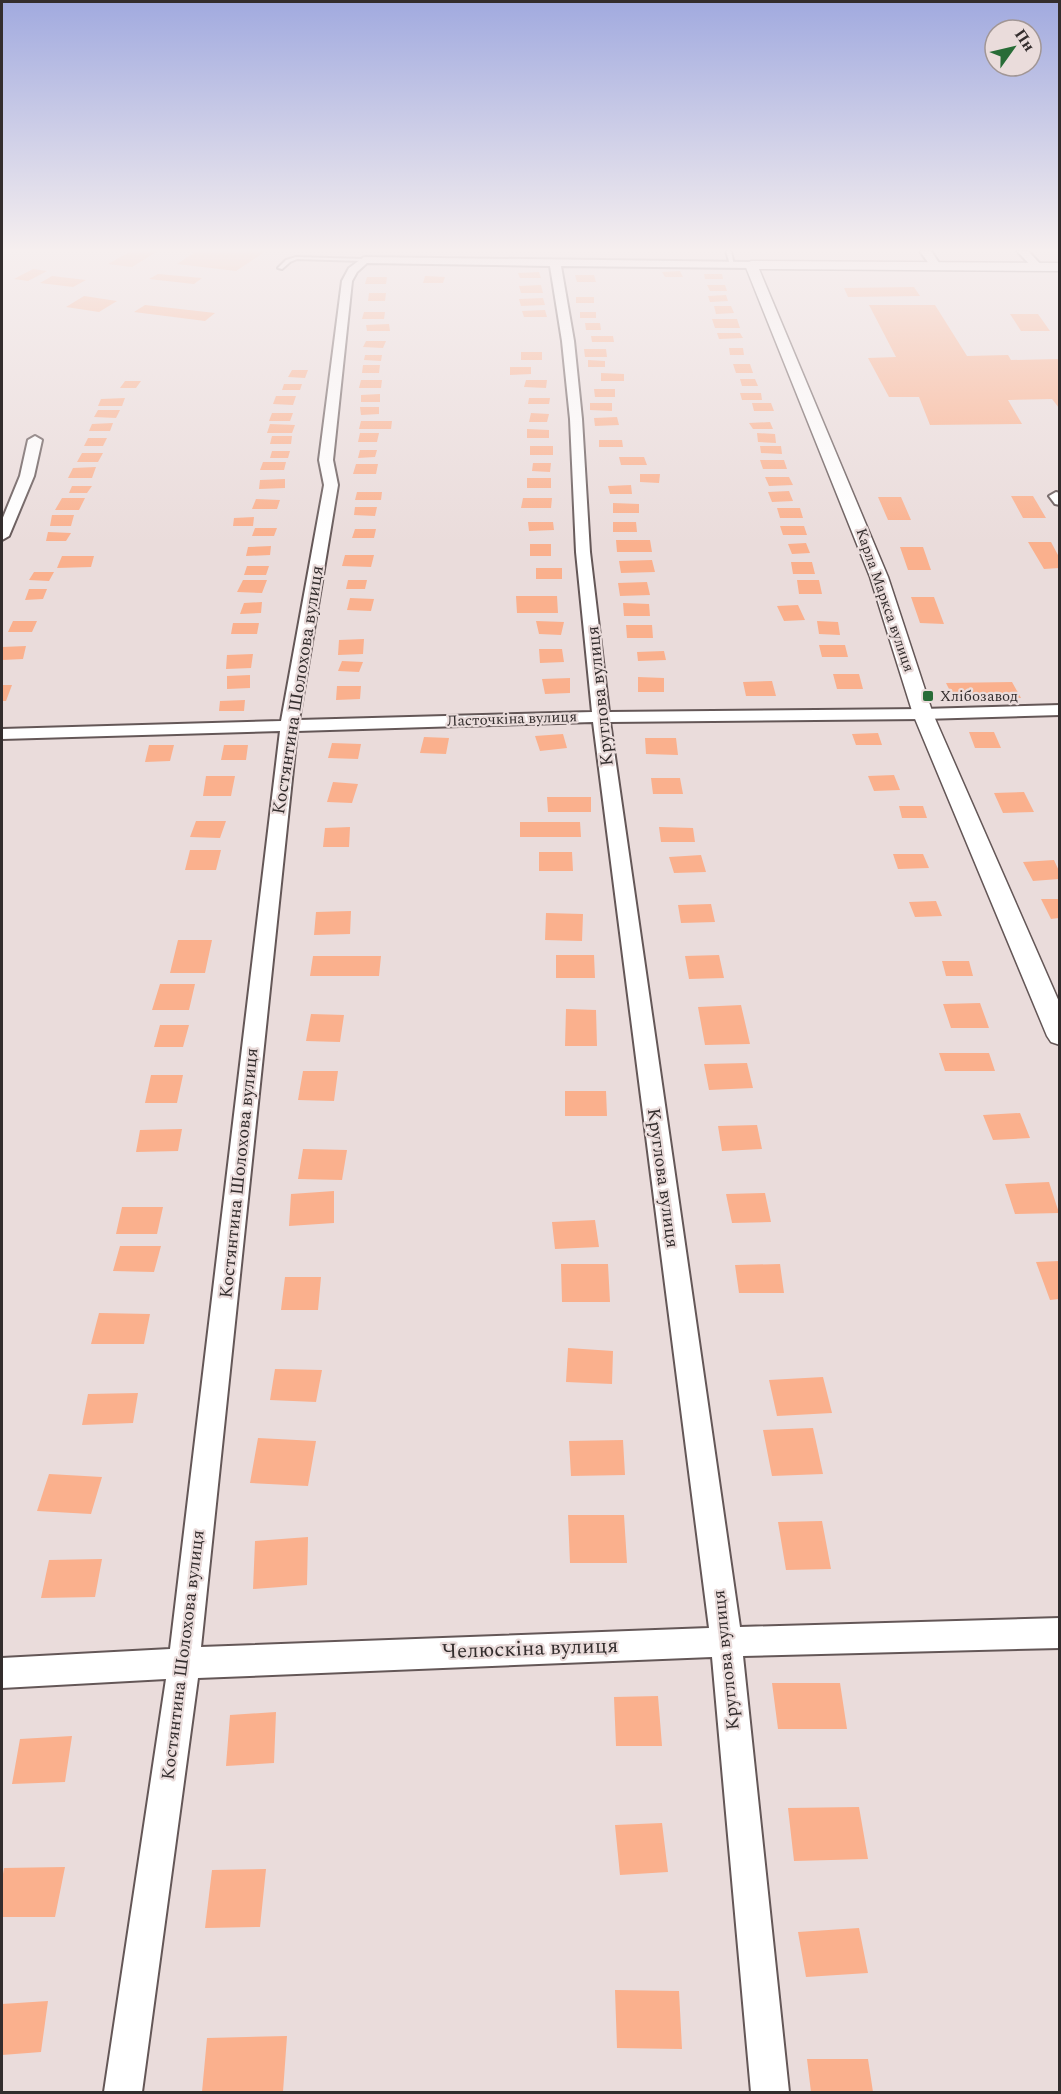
<svg xmlns="http://www.w3.org/2000/svg" width="1061" height="2094" font-family="Spectral,serif">
  <rect width="100%" height="100%" fill="#eadcdb"/>
  <path fill="#fab08d" d="M131 251H158L132 267 108 264Z
    M197 251H266L236 271 177 264Z
    M33 269 47 271 28 281 14 279Z
    M680 271 683 277H665L662 272Z
    M539 272 541 278H520L518 273Z
    M158 274 202 278 194 284 149 279Z
    M704 274H722L723 279H705Z
    M575 275H594L596 282H577Z
    M52 276 86 280 73 287 40 283Z
    M425 276 445 277 443 283H423Z
    M367 277H387L386 284H365Z
    M541 285 543 293H521L519 286Z
    M707 285H725L727 291H710Z
    M914 287 920 296 848 297 844 288Z
    M369 293H386L385 301H368Z
    M726 295 728 301 710 302 708 296Z
    M84 296 117 301 99 312 66 307Z
    M576 297H594V303H576Z
    M543 298 545 305 521 306 519 299Z
    M145 305 215 313 205 321 134 312Z
    M869 305H935L967 356 1008 355 1011 360 1059 359V408L1052 399 1008 400 1022 424 930 425 919 397H889L868 358 896 357Z
    M714 306H731L734 313 716 314Z
    M545 310 547 317H524L522 311Z
    M364 312H385L384 319H362Z
    M580 312H596V318H580Z
    M1010 314H1038L1050 331H1021Z
    M712 319H737L740 328H715Z
    M585 323H600L601 330H586Z
    M389 324 390 331H367L366 325Z
    M717 333H740L743 338 719 339Z
    M591 336H613L614 342H592Z
    M366 341H386L383 348 363 347Z
    M729 348H743L744 355H730Z
    M584 349H606L607 357H585Z
    M521 352H542V360H521Z
    M365 355H382L381 361 364 360Z
    M588 360 605 361V367H588Z
    M733 364H750L753 373H736Z
    M363 365H380L379 373H362Z
    M510 367H531V374L510 375Z
    M292 370H308L305 378 288 377Z
    M601 373 624 374V381H601Z
    M740 379H755L758 386H742Z
    M361 380H382L381 388H359Z
    M526 380H547L546 388 524 387Z
    M125 381H141L136 388H120Z
    M284 384H302L300 390H282Z
    M594 389H615V397H595Z
    M740 393H761L762 400H742Z
    M380 394V402H361V395Z
    M276 396H296L293 405 273 404Z
    M125 398 122 406H98L101 399Z
    M529 398H550L549 404H528Z
    M590 403H612V411L590 410Z
    M752 403H771L774 411H754Z
    M360 407H379V414L361 415Z
    M98 410H120L116 418 94 417Z
    M272 413H293L290 421H269Z
    M531 413 549 414 547 422H529Z
    M617 417 619 425 595 426 594 418Z
    M361 421H392L391 429H359Z
    M770 422 773 429H753L749 423Z
    M113 423 110 431H89L92 424Z
    M270 424 295 425 292 433H267Z
    M527 429 549 430V438H527Z
    M360 433H379L377 442H358Z
    M757 433 775 434 776 443 758 442Z
    M272 436H292L291 444H270Z
    M88 438H107L103 446H84Z
    M599 440H622L623 447H599Z
    M530 446H553V455H530Z
    M760 446H781L782 454 761 453Z
    M360 450H377L375 457 358 458Z
    M272 451H290L288 458H270Z
    M82 453H103L98 462H77Z
    M619 457H644L647 465H621Z
    M760 460H784L787 469H763Z
    M263 462H286L284 470H260Z
    M533 463H551L550 472 532 471Z
    M356 464H378L376 474H353Z
    M96 467 92 478H68L73 468Z
    M640 474H660L659 483 640 482Z
    M765 477H789L793 485 769 486Z
    M527 478H551V488H527Z
    M285 479V488L259 489 260 480Z
    M631 485 632 494H610L608 486Z
    M72 486H92L87 493H69Z
    M789 491 793 501 772 502 768 492Z
    M357 492H382L381 500H355Z
    M1011 496H1033L1046 518H1023Z
    M878 497H901L911 520H888Z
    M62 498H85L79 510H55Z
    M523 498H552L551 508H521Z
    M256 499 280 500 277 509H252Z
    M613 503 639 504V513H613Z
    M355 507H377L375 516 354 515Z
    M777 508H800L803 518H780Z
    M52 515H74L71 526H50Z
    M254 517 253 526H233L234 518Z
    M528 522H553L554 530 529 531Z
    M613 522H636L637 532H613Z
    M780 526H804L807 535H783Z
    M255 528H277L274 536H252Z
    M355 529H376L374 538H352Z
    M48 532 71 533 66 541H46Z
    M616 540H650L652 552H617Z
    M1028 542H1051L1059 557V568L1044 569Z
    M806 543 810 553 792 554 788 544Z
    M530 544H551V556H530Z
    M271 546 270 555 246 556 248 547Z
    M900 547H923L931 570H908Z
    M345 555H374L371 567 342 566Z
    M62 556H94L91 567 57 568Z
    M652 560 655 572 621 573 619 561Z
    M791 562H812L815 574H793Z
    M247 566H269L266 575H244Z
    M536 568H562V579H536Z
    M34 572H54L49 581 29 580Z
    M243 580H267L262 593 237 592Z
    M348 580H367L365 589H346Z
    M797 580H819L822 594H799Z
    M647 582 650 595 620 596 618 583Z
    M29 589H47L43 599 25 600Z
    M516 596H557L558 613H517Z
    M911 597H934L944 624 920 623Z
    M350 598 374 599 371 611 347 610Z
    M262 602 261 613 240 614 244 603Z
    M623 603 649 604 650 616H624Z
    M798 605 805 620 784 621 777 606Z
    M13 621H37L32 632H8Z
    M536 621 564 622 561 635 539 634Z
    M817 621 838 622 840 635 819 634Z
    M233 623H259L257 634H231Z
    M626 625H652L653 638H627Z
    M364 639 363 654 338 655 339 640Z
    M819 645H845L848 657H822Z
    M26 646 23 659 2 660V647Z
    M539 649H562L564 662 540 663Z
    M664 651 666 660 638 661 637 652Z
    M253 654 251 668 226 669 227 655Z
    M342 661 363 662 359 672 338 671Z
    M833 674H859L863 689H837Z
    M250 675V688L227 689V676Z
    M638 677 664 678V692H638Z
    M570 678V693L545 694 542 679Z
    M772 681 776 696H746L743 682Z
    M1012 682 1021 698 954 699 946 683Z
    M2 685H12L6 701H2Z
    M337 686H361L360 699 336 700Z
    M245 700 244 711H219L220 701Z
    M969 732H994L1001 748H975Z
    M878 733 882 745H856L852 734Z
    M563 734 567 748 540 751 535 736Z
    M424 737 449 738 446 754 420 753Z
    M645 738H676L678 755 646 754Z
    M332 743 361 744 358 759 328 758Z
    M149 745H174L170 761 145 762Z
    M224 745H248L246 760H221Z
    M894 775 900 790 874 791 868 776Z
    M206 776H235L231 796H203Z
    M651 778H680L683 794H653Z
    M333 782 358 784 352 803 327 802Z
    M1024 792 1034 812 1003 813 994 793Z
    M547 797H591V812H548Z
    M899 806H923L927 818H902Z
    M196 821H226L220 838 190 837Z
    M520 822H580L581 837H520Z
    M350 827 349 847H323L325 828Z
    M659 827 693 828 695 842H661Z
    M190 850H221L216 870H185Z
    M539 852H572L573 871H539Z
    M893 854H923L929 868 898 869Z
    M701 855 706 872 674 873 669 857Z
    M1054 860 1059 871V879L1033 881 1023 862Z
    M1041 899H1059V918L1051 919Z
    M936 901 942 916 915 917 909 902Z
    M711 904 715 922 681 923 678 905Z
    M351 911 350 934 314 935 316 912Z
    M546 913 583 914 582 941 545 940Z
    M178 940H212L205 973H170Z
    M556 955H594L595 978H556Z
    M719 955 724 978 689 979 685 956Z
    M313 956H381L379 976H310Z
    M942 961H969L973 976H946Z
    M160 984H195L189 1010H152Z
    M980 1003 989 1028H951L943 1004Z
    M741 1005 750 1044 705 1045 698 1007Z
    M566 1009 596 1010 597 1046H565Z
    M311 1014 344 1015 340 1042 306 1041Z
    M160 1025H189L183 1047H154Z
    M939 1053H989L995 1071H945Z
    M747 1063 753 1088 709 1090 704 1064Z
    M303 1071H338L334 1101 298 1100Z
    M151 1075H183L177 1103H145Z
    M565 1091H606L607 1116H565Z
    M1020 1113 1030 1138 993 1140 983 1115Z
    M757 1125 762 1149 722 1151 718 1126Z
    M182 1129 178 1151 136 1152 140 1130Z
    M303 1149 347 1150 342 1180 298 1179Z
    M1049 1182 1059 1213 1015 1214 1005 1184Z
    M334 1191V1223L289 1226 291 1194Z
    M765 1193 771 1222 732 1223 726 1194Z
    M122 1207H163L157 1234H116Z
    M595 1220 599 1247 555 1249 552 1222Z
    M120 1246H161L154 1272 113 1271Z
    M1059 1261V1299L1050 1300 1036 1262Z
    M561 1264H608L610 1302H562Z
    M780 1264 784 1293H739L735 1265Z
    M285 1277H321L318 1310H281Z
    M99 1313 150 1314 144 1344H91Z
    M568 1348 613 1351 612 1384 566 1382Z
    M275 1369 322 1370 316 1402 270 1400Z
    M823 1377 832 1413 777 1416 769 1380Z
    M138 1393 133 1423 82 1425 88 1394Z
    M813 1428 823 1474 772 1476 763 1430Z
    M258 1438 316 1441 308 1486 250 1483Z
    M623 1440 625 1475 571 1476 569 1441Z
    M49 1474 102 1477 91 1514 37 1511Z
    M568 1515H624L627 1563H570Z
    M822 1521 831 1569 786 1570 778 1522Z
    M308 1537 307 1585 253 1589 255 1541Z
    M102 1559 95 1597 41 1598 49 1560Z
    M772 1683H840L847 1729H778Z
    M658 1696 662 1746H616L614 1697Z
    M276 1712 274 1763 226 1766 230 1715Z
    M72 1736 65 1782 12 1784 20 1739Z
    M859 1807 868 1859 794 1861 788 1808Z
    M662 1823 668 1872 620 1875 615 1825Z
    M65 1867 55 1917H2V1880L4 1868Z
    M266 1869 260 1927 205 1928 212 1870Z
    M859 1928 868 1973 806 1977 798 1932Z
    M615 1990 679 1991 682 2049 617 2048Z
    M48 2001 41 2052 2 2055V2004Z
    M287 2036 283 2092H202L207 2038Z
    M807 2059H868L873 2092H811Z"/>
  <g fill="none" stroke-linecap="round" stroke-linejoin="round">
    <g stroke="#645757" stroke-width="4">
      <path id="service" d="M726 251H731L734 266 730 265Z
        M296 257 364 259 366 260 364 261 297 259 290 262 282 269 278 268 286 260Z"/>
    </g>
    <g stroke="#645757" stroke-width="4">
      <path id="minor" d="M920 251H931L941 266 940 268H932Z
        M1017 251H1028L1043 267 1042 269H1034Z
        M364 257 751 262 756 265 751 268 561 266 574 341 582 419 590 552 609 712 923 709 1060 705V715L923 719 610 722 740 1627 1060 1618V1648L743 1656 789 2092H751L712 1657 198 1678 142 2092H104L166 1679 2 1688V1658L170 1649 280 731 2 739V729L281 721 324 485 319 460 342 281 349 268ZM367 263 550 266 562 341 570 419 576 552 592 712 299 720 338 485 333 460 352 281 357 272ZM593 722 709 1628 201 1647 297 731Z
        M35 436 42 440 34 476 9 536 2 540V520L20 476 28 440Z
        M1056 492 1060 493V505L1055 504 1049 496Z"/>
    </g>
    <g stroke="#645757" stroke-width="3">
      <path id="tertiary" d="M751 261 1060 263V271L759 269 888 577 933 714 1060 1004V1045L1051 1042 1047 1036 913 714 870 577 745 265Z"/>
    </g>
    <use href="#service" fill="#fff" fill-rule="evenodd"/>
    <use href="#minor" fill="#fff" fill-rule="evenodd"/>
    <use href="#tertiary" fill="#fff" fill-rule="evenodd"/>
  </g>
  <linearGradient id="sky" x2="0" y2="1"><stop stop-color="#a1aadf"/><stop offset="0.46" stop-color="#f6efef"/><stop offset="1" stop-color="#f6efef" stop-opacity="0"/></linearGradient>
  <rect width="1061" height="544" fill="url(#sky)"/>
  <rect fill="#286c37" stroke="#eadcdb" stroke-width="2" x="922" y="690" width="12" height="12" rx="3"/>
  <g text-anchor="middle" dominant-baseline="central" stroke-width="4.5" stroke-linejoin="round" paint-order="stroke">
    <g font-size="15" fill="#332d2d" stroke="#eadcdb">
      <text transform="translate(885 600) rotate(71)">Карла Маркса вулиця</text>
      <text transform="translate(512 719) rotate(-2)">Ласточкіна вулиця</text>
    </g>
    <g font-size="15" fill="#332d2d" stroke="#eadcdb" text-anchor="start">
      <text x="940" y="696">Хлібозавод</text>
    </g>
    <g font-size="18" fill="#332d2d" stroke="#eadcdb">
      <text transform="translate(298 690) rotate(-81)">Костянтина Шолохова вулиця</text>
      <text transform="translate(600 696) rotate(-96)">Круглова вулиця</text>
      <text transform="translate(239 1173) rotate(-84)">Костянтина Шолохова вулиця</text>
      <text transform="translate(663 1178) rotate(82)">Круглова вулиця</text>
      <text transform="translate(183 1655) rotate(-83)">Костянтина Шолохова вулиця</text>
      <text transform="translate(726 1660) rotate(-96)">Круглова вулиця</text>
    </g>
    <g font-size="21" fill="#332d2d" stroke="#eadcdb">
      <text transform="translate(530 1649) rotate(-2)">Челюскіна вулиця</text>
    </g>
  </g>
  <rect width="1061" height="2094" fill="none" stroke="#332d2d" stroke-width="6"/>
  <g transform="translate(1013 48) rotate(56)"><circle r="28" fill="#eadcdb" stroke="#a19695" stroke-width="1.5"/>
  <path d="M0-4.5L10 22L0 15L-10 22Z" fill="#286c37"/>
  <text y="-9" font-size="16" font-weight="bold" text-anchor="middle" fill="#332d2d">Пн</text>
  </g>
</svg>
